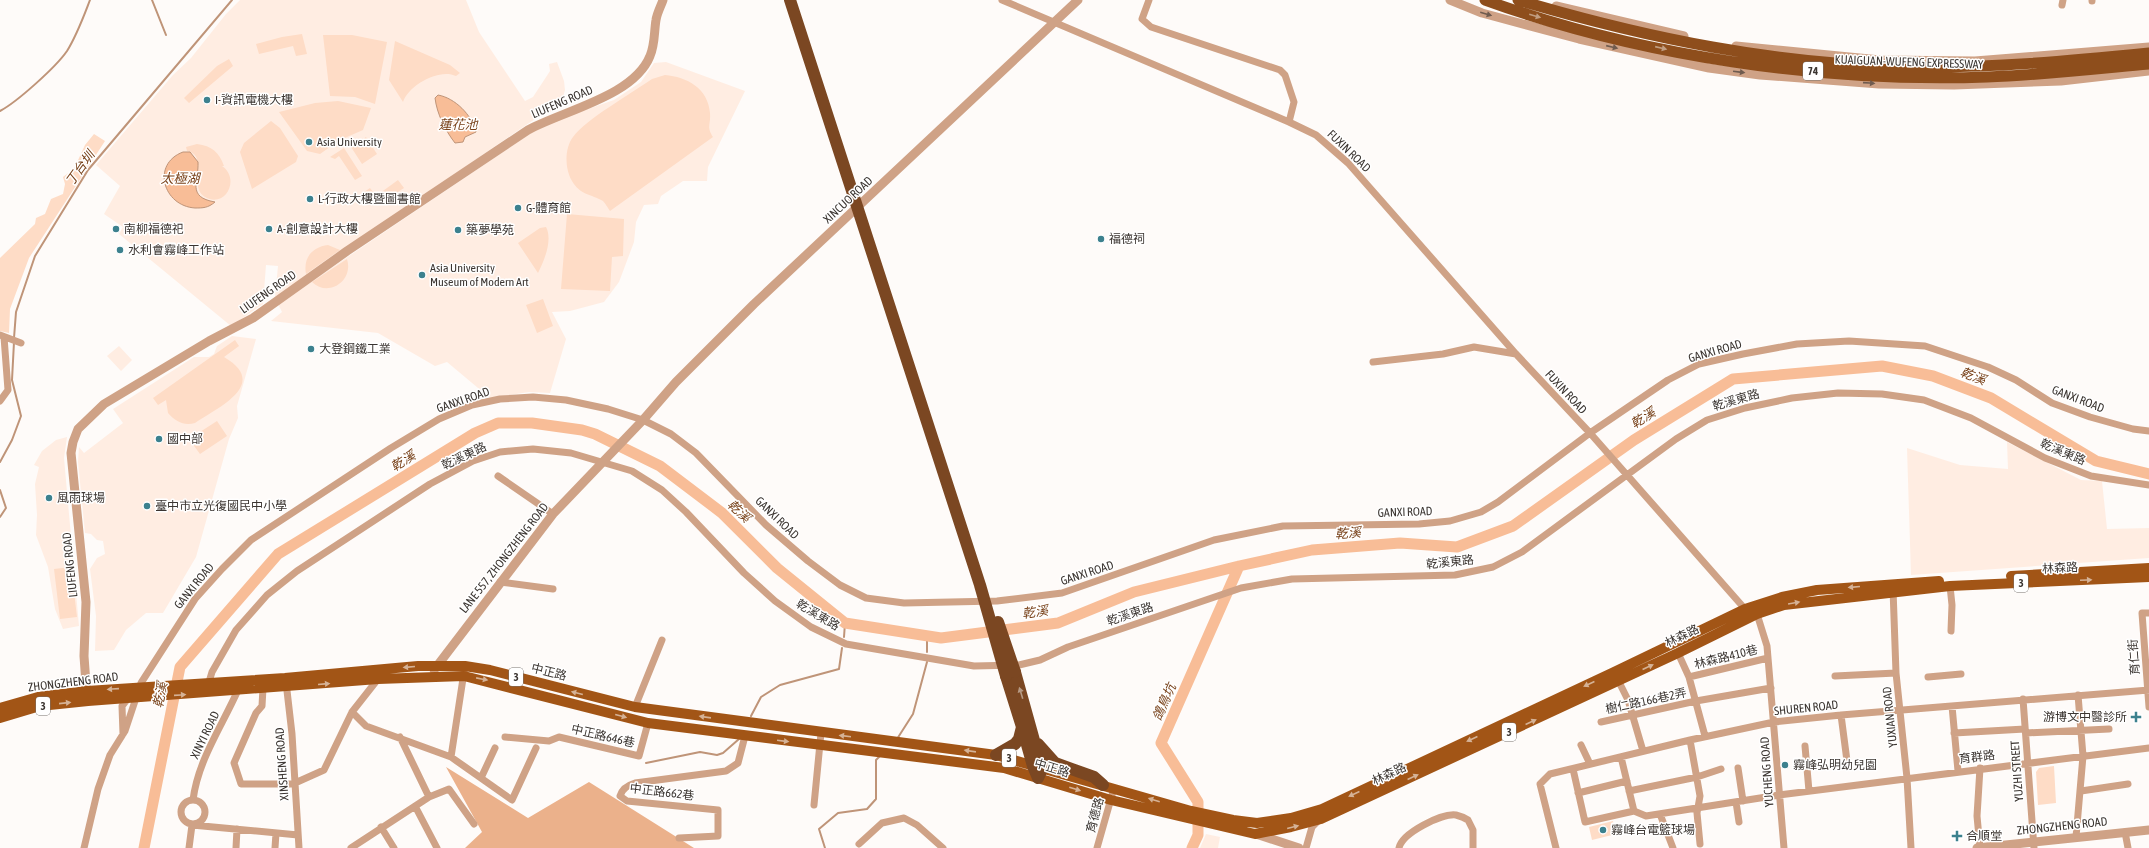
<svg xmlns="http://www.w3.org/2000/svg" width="2149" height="848" font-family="'Asap Condensed','Noto Sans TC',sans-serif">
  <rect width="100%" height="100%" fill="#fefbf9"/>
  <path fill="#ffede2" d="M240 0H466L479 32 525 101 533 97 550 71 549 64 557 62 564 81 565 90 560 107 535 119 275 297 278 266 266 265 263 304 231 326 119 234 123 227 104 214 120 186 96 165 173 75 191 58 226 14Z
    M666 62 745 91 708 167 707 181H683L661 196 658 204 644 205 636 222 634 242 619 282 604 302 570 311 552 312 566 339 550 393 529 392 490 398 447 362 435 366 378 333 271 321 282 312 278 304 531 133 556 120 614 100 641 82 654 63Z
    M232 336 256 339 237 406 238 418 229 439 196 557 163 613H146L126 630 114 650 95 651 96 616 90 569 97 558 105 554 103 541 97 540 91 534 85 533 78 462 79 447 84 453 123 423 113 409 194 357H209L214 354 217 346Z
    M119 346 132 360 121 371 107 356Z
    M67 437 64 458 79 626 63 629 55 609 48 567 36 535 37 515 35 484 39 467 34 465 42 451 56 440Z
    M2007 442 2081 480 2102 481 2107 529 2149 528V558L1911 575 1907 448 1960 465 2008 469Z
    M1206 834 1220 837 1218 848H1200Z"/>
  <path fill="#fedcc6" d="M302 34 307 54 296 56 293 46 259 54 256 44 282 37Z
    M323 35H352L387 42 375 104 355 97 330 96Z
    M395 41 450 65 460 73 456 76C439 68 409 85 403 102L389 80Z
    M229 59 233 66 189 103 184 98 217 66Z
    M665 75C687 77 708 88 710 113 711 125 706 126 713 137L610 211C608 208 605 203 603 201 591 194 580 195 572 181 565 169 564 149 573 137 585 120 632 93 652 79Z
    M338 101 371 108 363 130 340 140 320 154 307 151 279 112 315 103Z
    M271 121 280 128 298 156 296 162 252 189 240 152 244 143Z
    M94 134 105 141 29 258 10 309 9 333 0 331V258L35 224 36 218 45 214 51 199 63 194 65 184 63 177 74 169 85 145Z
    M366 137 377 154 362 164 351 147Z
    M197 144C212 146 219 152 224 166H222C241 179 225 209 205 197 187 186 210 156 187 151L186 147Z
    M344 148 362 176 355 180 339 156 335 159 330 157Z
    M398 180 404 188 390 197 370 202 364 192 370 188 376 196Z
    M567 214 624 219 623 256 612 257 610 291 561 289Z
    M546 227C553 240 544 261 538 273L518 243 540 228Z
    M328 245 340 250 306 274C303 258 312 247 328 245Z
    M347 259C354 281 328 298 312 282Z
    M543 299 553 326 537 333 526 305Z
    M235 340 239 346 224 357C270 384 219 407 195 423 184 426 176 422 168 413L166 400 158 405 153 398Z
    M217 421 227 436 200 454 189 439Z
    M71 567 77 617 60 619 54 569Z
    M2054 766 2056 803 2038 805 2036 772 2039 768Z
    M1613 821 1616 834 1592 840 1589 827Z"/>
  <path fill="#ebb18b" d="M446 767 528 818 589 782 694 848H465L482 832Z"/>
  <path fill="#f8bd97" stroke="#bf9478" d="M438 95C455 98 472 115 476 132L465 137 463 142 455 143C445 130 437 114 435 98Z
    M183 152H190L198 162C199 181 186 197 215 202 208 208 203 208 195 208 163 206 151 164 183 152Z"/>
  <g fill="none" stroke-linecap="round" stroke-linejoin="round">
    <path stroke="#bf9478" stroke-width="2" d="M152 0 166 35
      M0 111C17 102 56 67 67 51 77 35 83 18 90 0
      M14 338 16 312 35 256 88 170 232 0
      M0 462 12 440 21 416 12 380 14 342
      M0 490 6 508 0 517
      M927 636V652
      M844 637 845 623
      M751 716 761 697 780 685 839 669 842 648
      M897 739 913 714 927 662
      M646 763 700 752 717 755 723 753 739 739
      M825 848 819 829 838 813 867 809 876 799V760L880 756"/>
    <path stroke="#f8bd97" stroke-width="11" d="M144 848 180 667 278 554 475 433 498 423H532L582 430 595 434 660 466 722 513 777 568 845 623 941 638 1058 623 1134 592 1239 566 1312 550 1400 543 1457 547 1513 526 1634 440 1733 379 1882 366 1933 376 1991 398 2096 461 2149 474
      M1192 848 1198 835V802L1161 743 1239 566"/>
    <path stroke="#cfa286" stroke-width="7" d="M1002 0 1289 122 1316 135 1348 163 1516 354 1590 433 1745 609 1757 614 1767 646 1784 848
      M1149 0 1142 19 1151 27 1280 70 1285 75 1294 102 1289 122
      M2092 0V1
      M2062 5 2063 0
      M0 335 21 343
      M1373 362 1443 354 1474 347 1516 354
      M0 401 8 390 4 337
      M498 476 553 514
      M500 582 553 589
      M1950 586 1952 605 1951 631
      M1893 589 1896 673 1907 778 1911 848
      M2149 613H2142L2149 707
      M1678 653 1689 677 1705 736
      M1835 676 1896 673
      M1689 677 1768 658
      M1928 677 1961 674
      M1617 678 1628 700 1643 751
      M209 682 212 672 236 630 267 595 297 571 430 484 473 461 500 452 533 449 571 453 632 471 662 490 686 512 744 573 775 601 811 627 846 644 974 666 1019 665 1040 660 1068 647 1241 588 1292 579 1455 575 1493 567 1522 552 1676 439 1707 420 1745 408 1792 398 1838 393 1882 394 1924 400 1971 418 2045 458 2091 476 2149 485
      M286 682 292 734 299 848
      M263 688 262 706 256 713 234 763 241 784H295
      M2023 699 2034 848
      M1952 706 1958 771
      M635 707 662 640
      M352 712 366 726 451 757 512 800 536 748
      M1841 715 1847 761
      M1601 722 1696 701 1771 688
      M1954 733 2025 729
      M2026 733 2109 729
      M123 734 122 706 129 697
      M400 737 429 797
      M505 737 549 741 559 737 639 756 648 723
      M1690 740 1700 796 1697 813 1700 844
      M1581 745 1590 764
      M1805 746 1809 791
      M451 757 464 672
      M1621 757 1634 811 1646 816 1779 795 2149 748
      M1738 768 1743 801
      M1573 769 1585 822 1634 811
      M481 778 495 748
      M295 783 324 770 352 712 378 679
      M1629 791 1697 777 1721 769
      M2081 791 2128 784
      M1578 793 1627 781
      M181 812a12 12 0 1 1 24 0a12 12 0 1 1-24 0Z
      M193 800C198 760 222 726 238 690L237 687
      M1736 802 1739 822
      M814 805 821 733
      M415 806 437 848
      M1660 814 1673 848
      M381 827 394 848
      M2125 832 2128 848
      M2076 837 2083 756 2078 695
      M679 838 718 836V810L627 801 620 796C622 789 628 785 635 783L726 771 738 763 745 736
      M859 844 882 823 904 818 917 825 943 848
      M84 848 98 789 110 755 125 731 141 683 195 599 222 569 251 540 391 448 439 419 472 405 500 399 533 397 566 400 608 409 643 420 671 434 696 453 766 525 808 561 840 585 866 598 904 603 997 601 1062 593 1214 540 1283 526 1419 524 1450 521 1481 512 1498 502 1590 433 1668 380 1699 364 1743 354 1797 344 1849 341 1925 346 1988 367 2016 380 2052 403 2090 417 2133 429 2149 431
      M189 848 192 825 298 835
      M236 848 237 829
      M275 848 276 833
      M351 848 429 797 449 789 474 824
      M1097 848 1114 788
      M1306 848 1312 827 1319 820
      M1399 848C1402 833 1442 813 1456 815 1460 816 1465 818 1468 820L1473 830V848
      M1556 848 1540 784 1550 774 1690 740 1774 722 1841 715 2149 690
      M1980 848 1977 816 1980 768"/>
    <path stroke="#cfa286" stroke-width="9" d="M1450 0 1482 13 1579 39 1709 68 1760 75 1879 84 1954 85 2061 81 2149 71
      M1556 6 1684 36
      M1736 46 1880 60 1975 61 2149 47
      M434 670 553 514 643 420 676 382 754 304 1078 0
      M87 698 84 656 86 602 71 453 73 442 78 429 104 404 209 341 253 318 347 251 528 130C565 110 634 96 650 56 655 45 654 32 656 20 657 13 661 6 663 0
      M1256 834 1299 848
      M1977 848 2149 830"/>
    <path stroke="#a25516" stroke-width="10" d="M2011 576 2149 568
      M0 708 38 697 87 691 285 678 418 666H465L490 670 635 707 996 755 1191 811 1233 820 1257 823 1291 818 1322 809 1614 672 1745 609 1782 597 1817 590 1939 581
      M0 718 40 706 88 701 378 679 464 676 648 723 1004 768 1111 800 1255 834 1291 827 1321 819 1678 653 1757 614 1784 605 1950 586 2149 577"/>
    <path stroke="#8e4e1c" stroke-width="11" d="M1485 0C1639 56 1823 83 1987 77 2041 75 2095 69 2149 64
      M1518 0C1646 38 1777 65 1912 67 1991 68 2070 61 2149 53"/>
    <path stroke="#7b4722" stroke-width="12" d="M1015 672 1042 769 1038 778
      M1006 676 1022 727 1033 766 1038 778
      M1038 744 1055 763 1094 777 1103 785
      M996 755 1015 744 1019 739 1022 727"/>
    <path stroke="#7b4722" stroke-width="12" d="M790 0 980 585 1006 676
      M998 622 1015 672"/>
  </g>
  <defs><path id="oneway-solid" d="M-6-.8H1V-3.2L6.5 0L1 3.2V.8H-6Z"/></defs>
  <g fill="#6f5b4f">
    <use href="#oneway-solid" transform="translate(1486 14) rotate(16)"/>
    <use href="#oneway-solid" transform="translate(1612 47) rotate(13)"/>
    <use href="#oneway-solid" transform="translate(1739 72) rotate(7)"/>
    <use href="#oneway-solid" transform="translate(1869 83) rotate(4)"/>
  </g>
  <g fill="#c19e82">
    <use href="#oneway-solid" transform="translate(1535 16) rotate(16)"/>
    <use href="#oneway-solid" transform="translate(1661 48) rotate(13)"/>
  </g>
  <g fill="#d5b296">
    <use href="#oneway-solid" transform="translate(2086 580) rotate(-3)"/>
    <use href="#oneway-solid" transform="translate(1854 587) rotate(175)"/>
    <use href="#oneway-solid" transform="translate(1794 603) rotate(-10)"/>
    <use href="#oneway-solid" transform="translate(409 667) rotate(175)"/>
    <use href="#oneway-solid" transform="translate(1648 667) rotate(-25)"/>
    <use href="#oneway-solid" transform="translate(482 679) rotate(11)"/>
    <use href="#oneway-solid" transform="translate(324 684) rotate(-5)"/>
    <use href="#oneway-solid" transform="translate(1589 684) rotate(155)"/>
    <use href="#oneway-solid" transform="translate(113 689) rotate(176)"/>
    <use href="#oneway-solid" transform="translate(577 693) rotate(-166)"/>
    <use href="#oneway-solid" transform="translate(180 695) rotate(-4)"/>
    <use href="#oneway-solid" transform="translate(65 703) rotate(-6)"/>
    <use href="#oneway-solid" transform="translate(621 716) rotate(15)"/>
    <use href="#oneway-solid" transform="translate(705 717) rotate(-172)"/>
    <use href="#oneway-solid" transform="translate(1531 722) rotate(-25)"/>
    <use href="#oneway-solid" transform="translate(845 736) rotate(-173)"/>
    <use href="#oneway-solid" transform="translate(1472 739) rotate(155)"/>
    <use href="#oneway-solid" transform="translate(783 741) rotate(7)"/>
    <use href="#oneway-solid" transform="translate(970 751) rotate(-172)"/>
    <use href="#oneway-solid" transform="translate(1413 777) rotate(-25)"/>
    <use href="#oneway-solid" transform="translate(1075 789) rotate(17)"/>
    <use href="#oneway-solid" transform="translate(1354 794) rotate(155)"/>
    <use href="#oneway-solid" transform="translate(1154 800) rotate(-163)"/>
    <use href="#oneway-solid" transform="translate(1293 827) rotate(-14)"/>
  </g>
  <use fill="#b69a85" href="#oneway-solid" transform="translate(1021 693) rotate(-107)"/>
  <g fill="#3c818e" stroke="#fff" stroke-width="1.5">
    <circle cx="207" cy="100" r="4"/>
    <circle cx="309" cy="142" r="4"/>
    <circle cx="310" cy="199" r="4"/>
    <circle cx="518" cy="208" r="4"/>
    <circle cx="116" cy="229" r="4"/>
    <circle cx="269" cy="229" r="4"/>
    <circle cx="458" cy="230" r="4"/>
    <circle cx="1101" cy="239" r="4"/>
    <circle cx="120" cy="250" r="4"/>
    <circle cx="422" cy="275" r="4"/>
    <circle cx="311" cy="349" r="4"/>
    <circle cx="159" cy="439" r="4"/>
    <circle cx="49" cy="498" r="4"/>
    <circle cx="147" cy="506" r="4"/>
    <path d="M2134 711h4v4h4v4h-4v4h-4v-4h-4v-4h4z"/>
    <circle cx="1785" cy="765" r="4"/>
    <circle cx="1603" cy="830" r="4"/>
    <path d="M1955 830h4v4h4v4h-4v4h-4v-4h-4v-4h4z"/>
  </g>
  <g text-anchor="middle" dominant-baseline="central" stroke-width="3" stroke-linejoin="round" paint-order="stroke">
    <g fill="#fff" stroke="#76726f" stroke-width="1">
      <rect x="1803" y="62" width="20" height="18" rx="3"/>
      <rect x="2014" y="574" width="14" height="18" rx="3"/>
      <rect x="509" y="668" width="14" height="18" rx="3"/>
      <rect x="36" y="697" width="14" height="18" rx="3"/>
      <rect x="1502" y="723" width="14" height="18" rx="3"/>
      <rect x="1002" y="749" width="14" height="18" rx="3"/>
    </g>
    <g font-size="11" font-weight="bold" fill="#3b3531">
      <text x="1813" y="71">74</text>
      <text x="2021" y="583">3</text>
      <text x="516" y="677">3</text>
      <text x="43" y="706">3</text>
      <text x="1509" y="732">3</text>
      <text x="1009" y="758">3</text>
    </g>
    <g font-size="12" fill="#3b3531" stroke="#fff">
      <text transform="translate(1909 62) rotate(2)">KUAIGUAN-WUFENG EXPRESSWAY</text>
      <text transform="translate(562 102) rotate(-23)">LIUFENG ROAD</text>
      <text transform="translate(1349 151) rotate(44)">FUXIN ROAD</text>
      <text transform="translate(848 200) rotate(-43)">XINCUO ROAD</text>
      <text transform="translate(268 292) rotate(-35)">LIUFENG ROAD</text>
      <text transform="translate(1715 351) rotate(-16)">GANXI ROAD</text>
      <text transform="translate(1566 392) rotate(47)">FUXIN ROAD</text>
      <text transform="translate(2078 399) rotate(21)">GANXI ROAD</text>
      <text transform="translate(463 400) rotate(-19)">GANXI ROAD</text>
      <text transform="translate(1736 400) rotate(-16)">乾溪東路</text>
      <text transform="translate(2063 452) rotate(23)">乾溪東路</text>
      <text transform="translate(464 456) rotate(-25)">乾溪東路</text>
      <text transform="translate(1405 512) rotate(-2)">GANXI ROAD</text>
      <text transform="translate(777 518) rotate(44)">GANXI ROAD</text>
      <text transform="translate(504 558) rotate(-52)">LANE 557, ZHONGZHENG ROAD</text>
      <text transform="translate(1450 562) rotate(-6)">乾溪東路</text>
      <text transform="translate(70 565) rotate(-96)">LIUFENG ROAD</text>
      <text transform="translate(2060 568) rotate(-3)">林森路</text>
      <text transform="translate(1087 573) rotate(-18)">GANXI ROAD</text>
      <text transform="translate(194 586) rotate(-51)">GANXI ROAD</text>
      <text transform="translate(1130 614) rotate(-19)">乾溪東路</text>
      <text transform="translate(818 615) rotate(31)">乾溪東路</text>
      <text transform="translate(1682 636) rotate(-26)">林森路</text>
      <text transform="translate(1726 657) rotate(-14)">林森路410巷</text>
      <text transform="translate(2134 657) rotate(-94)">育仁街</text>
      <text transform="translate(549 672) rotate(14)">中正路</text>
      <text transform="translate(73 682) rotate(-7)">ZHONGZHENG ROAD</text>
      <text transform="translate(1646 701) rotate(-12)">樹仁路166巷2弄</text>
      <text transform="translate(1806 708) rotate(-6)">SHUREN ROAD</text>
      <text transform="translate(1890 717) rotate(-96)">YUXIAN ROAD</text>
      <text transform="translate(205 735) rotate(-64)">XINYI ROAD</text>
      <text transform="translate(603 736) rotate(13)">中正路646巷</text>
      <text transform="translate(1977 757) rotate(-7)">育群路</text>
      <text transform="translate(282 764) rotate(-94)">XINSHENG ROAD</text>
      <text transform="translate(1052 768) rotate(17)">中正路</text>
      <text transform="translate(2017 771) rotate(-94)">YUZHI STREET</text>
      <text transform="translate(1767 772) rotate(-94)">YUCHENG ROAD</text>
      <text transform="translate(1389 774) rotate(-25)">林森路</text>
      <text transform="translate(662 792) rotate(7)">中正路662巷</text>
      <text transform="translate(1095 815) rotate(-75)">育德路</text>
      <text transform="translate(2062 826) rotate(-6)">ZHONGZHENG ROAD</text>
    </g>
    <g font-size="12" fill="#3b3531" stroke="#fff" text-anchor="start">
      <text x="215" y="100">I-資訊電機大樓</text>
      <text x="317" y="142">Asia University</text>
      <text x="318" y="199">L-行政大樓暨圖書館</text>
      <text x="526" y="208">G-體育館</text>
      <text x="124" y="229">南柳福德祀</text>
      <text x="277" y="229">A-創意設計大樓</text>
      <text x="466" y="230">築夢學苑</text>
      <text x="1109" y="239">福德祠</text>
      <text x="128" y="250">水利會霧峰工作站</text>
      <text x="430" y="268">Asia University<tspan x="430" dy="14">Museum of Modern Art</tspan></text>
      <text x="319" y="349">大登鋼鐵工業</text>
      <text x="167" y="439">國中部</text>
      <text x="57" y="498">風雨球場</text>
      <text x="155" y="506">臺中市立光復國民中小學</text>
      <text x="2127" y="717" text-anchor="end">游博文中醫診所</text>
      <text x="1793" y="765">霧峰弘明幼兒園</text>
      <text x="1611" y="830">霧峰台電籃球場</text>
      <text x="1966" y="836">合順堂</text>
    </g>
    <g font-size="13" font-style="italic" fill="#784119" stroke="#fff">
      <text x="458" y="124">蓮花池</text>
      <text transform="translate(80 168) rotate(-54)">丁台圳</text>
      <text x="180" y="178">太極湖</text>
      <text transform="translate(1973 376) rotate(21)">乾溪</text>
      <text transform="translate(1643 418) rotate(-32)">乾溪</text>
      <text transform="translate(403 461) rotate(-32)">乾溪</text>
      <text transform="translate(739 511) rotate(43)">乾溪</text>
      <text transform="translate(1348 533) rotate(-4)">乾溪</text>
      <text transform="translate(1035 612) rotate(-8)">乾溪</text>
      <text transform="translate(160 695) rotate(-79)">乾溪</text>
      <text transform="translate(1164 702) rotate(-66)">鴿鳥坑</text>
    </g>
  </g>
</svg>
